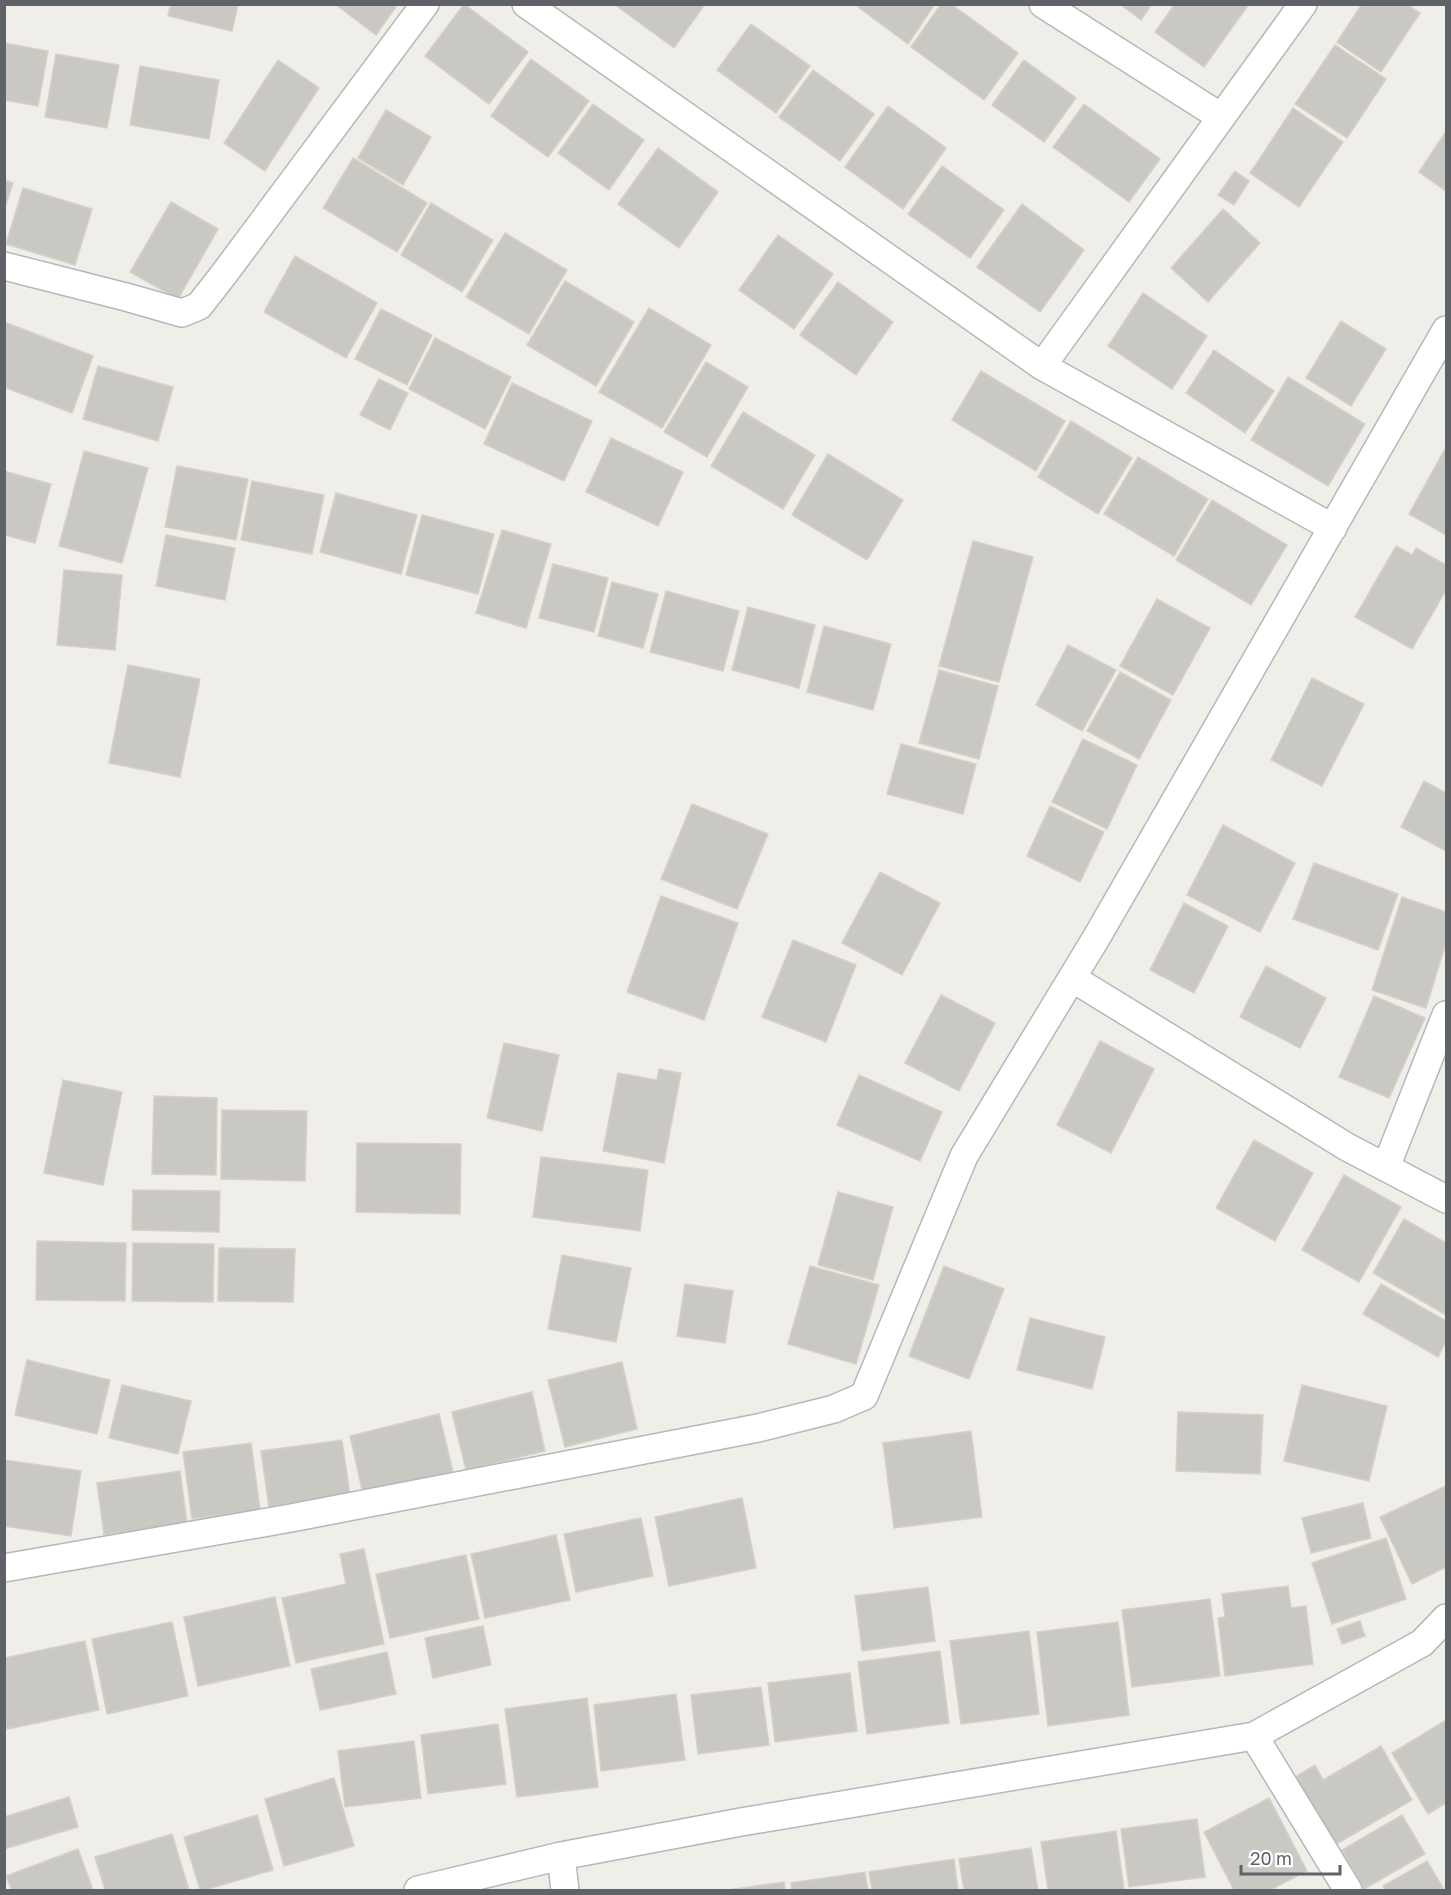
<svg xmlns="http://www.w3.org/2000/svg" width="1451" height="1895" font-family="'Golos Text',sans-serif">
  <rect width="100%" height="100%" fill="#f0eee8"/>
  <path fill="#c9c8c2" stroke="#d4d1c7" stroke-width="1.5" d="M171 4H238L232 31 168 16Z
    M335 4H398L376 35Z
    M464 4 528 52 489 104 425 56Z
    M614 4H705L674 48Z
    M859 4H935L908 44 858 7Z
    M941 4H951L1018 53 984 100 911 47Z
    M1120 4H1152L1141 20Z
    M1175 4H1249L1204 67 1155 32Z
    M1362 4H1406L1420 13 1381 72 1337 42Z
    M751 24 810 66 776 113 717 70Z
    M4 43 48 51 38 106 4 100Z
    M1335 45 1386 79 1347 138 1295 104Z
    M56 54 119 65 107 128 45 117Z
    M531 59 589 101 548 157 491 116Z
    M278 60 319 88 265 171 224 143Z
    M1024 60 1076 98 1044 142 992 105Z
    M140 66 219 80 209 139 130 125Z
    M813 70 874 114 840 161 779 117Z
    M593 104 644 140 609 190 558 153Z
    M1084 104 1160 159 1129 202 1053 147Z
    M888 106 946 148 903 209 845 167Z
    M1293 108 1343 142 1299 207 1250 173Z
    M386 110 431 137 403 185 358 158Z
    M1446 131V191L1419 172Z
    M658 148 718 192 679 248 618 204Z
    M353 158 427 203 397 252 323 208Z
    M942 166 1004 210 970 258 908 214Z
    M1235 171 1249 181 1234 205 1218 195Z
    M4 180 13 183 4 211Z
    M23 188 92 209 75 265 6 244Z
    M171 202 218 229 178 299 130 272Z
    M431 203 493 240 462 292 401 255Z
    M1022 204 1084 250 1040 312 977 267Z
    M1223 209 1260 243 1208 302 1171 268Z
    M505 233 567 270 529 334 466 297Z
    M778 235 833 274 794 329 739 290Z
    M295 256 377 303 346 358 264 312Z
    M565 281 634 322 596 386 527 345Z
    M838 282 893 322 856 375 800 335Z
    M1143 293 1207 336 1172 389 1108 346Z
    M649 308 711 345 662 428 599 392Z
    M381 309 432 335 407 385 355 359Z
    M1341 321 1386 349 1351 406 1306 378Z
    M4 322 93 356 72 413 4 387Z
    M435 338 511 377 485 429 409 389Z
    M1214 350 1274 391 1245 433 1186 393Z
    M706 362 748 387 707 457 664 432Z
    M98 366 173 387 158 441 83 419Z
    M981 371 1065 421 1036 471 952 420Z
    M1288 377 1365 424 1328 486 1251 440Z
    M379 379 408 393 390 430 360 415Z
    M512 383 592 421 564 481 484 444Z
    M743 412 815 455 783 509 711 466Z
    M1071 421 1132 458 1098 514 1038 477Z
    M611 438 683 472 658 526 586 492Z
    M1446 447V535L1409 514Z
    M84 451 148 468 122 563 59 546Z
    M828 454 903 500 867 560 792 515Z
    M1138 457 1208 499 1174 556 1104 514Z
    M177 466 248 479 236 540 165 527Z
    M4 471 51 484 35 543 4 535Z
    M252 481 324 495 312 554 241 540Z
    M336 493 417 515 401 574 320 552Z
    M1212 500 1287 545 1251 605 1176 560Z
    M422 515 494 534 478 594 406 575Z
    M502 530 551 544 526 628 476 613Z
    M166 535 235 548 225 600 156 586Z
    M973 541 1033 557 999 682 939 666Z
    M1396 546 1412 555 1416 548 1446 565V590L1412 649 1355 617Z
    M553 564 608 578 594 632 539 618Z
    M64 570 122 575 115 650 57 645Z
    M612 582 658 594 643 648 598 636Z
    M666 591 739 611 723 671 650 652Z
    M1157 599 1210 628 1173 695 1120 666Z
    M748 607 815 625 799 688 732 670Z
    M824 626 891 644 873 710 807 692Z
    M1068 645 1116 670 1082 731 1036 705Z
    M128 665 200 679 180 777 109 763Z
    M939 670 998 686 979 759 919 743Z
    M1120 672 1171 700 1139 759 1087 731Z
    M1312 678 1364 704 1322 786 1271 760Z
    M1083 739 1137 765 1107 829 1052 802Z
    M901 744 976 764 963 814 887 794Z
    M1424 781 1446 793V851L1401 827Z
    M692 804 768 834 737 909 661 879Z
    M1050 806 1104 832 1080 882 1027 856Z
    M1223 825 1295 863 1260 932 1187 895Z
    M1314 863 1398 894 1378 950 1293 919Z
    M880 872 940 903 902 975 842 943Z
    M661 896 738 923 704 1020 627 992Z
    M1402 897 1446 912V943L1426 1008 1372 990Z
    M1184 903 1228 926 1194 993 1150 970Z
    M793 940 856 965 826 1042 762 1017Z
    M1266 966 1326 998 1300 1048 1240 1017Z
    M941 995 995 1023 959 1091 905 1063Z
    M1374 996 1425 1018 1389 1098 1339 1077Z
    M1100 1041 1154 1069 1111 1153 1057 1125Z
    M504 1043 559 1055 542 1131 487 1118Z
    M659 1069 681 1073 664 1163 603 1151 618 1073 657 1080Z
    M859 1075 942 1112 920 1161 837 1125Z
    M63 1080 122 1092 103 1185 44 1173Z
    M154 1096 217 1098 216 1175 152 1174Z
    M222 1110 307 1111 305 1181 221 1179Z
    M1254 1140 1313 1173 1275 1241 1216 1208Z
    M357 1143 461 1144 460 1214 356 1212Z
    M541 1157 648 1170 640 1231 533 1217Z
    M1344 1175 1401 1207 1359 1282 1302 1250Z
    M133 1190 220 1191 219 1232 132 1230Z
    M838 1192 893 1207 873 1280 818 1265Z
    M1404 1219 1446 1243V1315L1373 1273Z
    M37 1241 126 1243 125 1301 36 1300Z
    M133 1243 214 1244 213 1302 132 1301Z
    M219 1248 295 1249 293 1302 218 1301Z
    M562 1255 631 1268 616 1342 548 1329Z
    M810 1266 879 1285 856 1364 788 1344Z
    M944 1266 1004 1289 969 1379 909 1356Z
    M685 1284 733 1291 725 1343 677 1336Z
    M1381 1284 1446 1321V1341L1438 1357 1363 1314Z
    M1030 1318 1105 1337 1092 1389 1017 1370Z
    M27 1360 110 1380 97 1434 15 1415Z
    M622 1362 637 1429 565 1447 548 1380Z
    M122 1385 191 1401 178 1454 109 1438Z
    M1302 1385 1387 1406 1369 1481 1284 1461Z
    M532 1392 545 1451 466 1470 452 1412Z
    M1178 1412 1263 1415 1260 1474 1176 1471Z
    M439 1414 453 1472 363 1494 350 1436Z
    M971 1431 982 1517 894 1528 883 1443Z
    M342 1440 350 1495 269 1507 261 1451Z
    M251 1443 260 1509 192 1519 183 1452Z
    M4 1460 81 1471 71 1536 4 1526Z
    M180 1471 187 1523 104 1535 97 1483Z
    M1446 1486V1567L1412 1584 1380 1517Z
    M742 1498 756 1568 669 1586 655 1517Z
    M1363 1503 1371 1538 1311 1553 1302 1518Z
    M641 1518 653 1576 576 1592 564 1534Z
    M556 1535 570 1600 485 1618 471 1554Z
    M1386 1538 1406 1599 1332 1624 1312 1563Z
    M364 1549 384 1644 296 1663 282 1598 346 1584 340 1554Z
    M466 1555 479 1619 390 1638 376 1574Z
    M1288 1586 1291 1608 1306 1606 1313 1664 1225 1676 1218 1618 1225 1617 1222 1594Z
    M928 1587 935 1641 862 1651 855 1596Z
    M275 1597 290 1666 198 1686 184 1617Z
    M1210 1599 1220 1676 1132 1687 1122 1610Z
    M1360 1621 1365 1636 1342 1644 1337 1629Z
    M172 1622 188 1696 107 1714 92 1639Z
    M1118 1622 1129 1715 1048 1726 1037 1632Z
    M483 1626 491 1665 433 1678 425 1638Z
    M1029 1631 1039 1714 961 1724 950 1641Z
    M85 1641 99 1710 7 1729 4 1716V1658Z
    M940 1651 949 1723 867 1734 858 1662Z
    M387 1652 396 1694 320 1710 311 1669Z
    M850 1673 857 1731 775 1742 768 1683Z
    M761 1687 769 1745 698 1754 691 1695Z
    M676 1694 685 1760 601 1771 594 1705Z
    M587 1698 598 1787 517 1797 505 1709Z
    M1446 1720V1803L1428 1814 1392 1753Z
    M498 1724 506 1784 428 1794 421 1735Z
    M414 1741 421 1798 345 1807 338 1751Z
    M1381 1746 1412 1800 1335 1845 1295 1777 1315 1765 1323 1780Z
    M334 1778 354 1846 284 1866 265 1799Z
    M69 1797 78 1827 4 1849V1817Z
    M1269 1798 1307 1871 1270 1890H1234L1204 1832Z
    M257 1815 273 1870 205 1890H200L184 1837Z
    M1402 1815 1425 1854 1364 1889 1342 1850Z
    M1197 1819 1205 1877 1129 1887 1121 1829Z
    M1116 1831 1124 1890H1048L1041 1842Z
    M172 1834 189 1890H105L95 1857Z
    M1031 1848 1038 1890H964L959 1859Z
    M78 1849 93 1890H12L6 1876Z
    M954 1859 958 1890H872L869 1872Z
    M1427 1861 1444 1890H1385L1383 1886Z
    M865 1872 868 1890H792L791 1883Z
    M784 1882 785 1890H728Z"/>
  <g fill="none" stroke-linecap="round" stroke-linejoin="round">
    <g stroke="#b5b8bb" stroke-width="30">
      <path id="street" d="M526 4 1042 366 1333 528
        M1043 4 1221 117
        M4 266 126 297 182 313 199 306 224 274 425 4
        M1042 366 1303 4
        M1072 978 1347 1147 1446 1199
        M1386 1167 1446 1015
        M4 1568 291 1518 758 1428 834 1409 864 1396 964 1156 1098 935 1446 330
        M1254 1736 1348 1890
        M561 1856 565 1890
        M418 1890 561 1856 741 1822 1254 1736 1422 1643 1446 1618"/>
    </g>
    <use href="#street" stroke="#fff" stroke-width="27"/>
  </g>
  <rect width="1451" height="1895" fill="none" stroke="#5f6367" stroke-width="12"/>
  <path d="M1241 1865v9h99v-9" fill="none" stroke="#5f6367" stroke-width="3"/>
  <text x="1250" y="1865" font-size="18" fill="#5f6367" stroke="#ffffff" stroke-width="4.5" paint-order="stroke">20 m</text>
</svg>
